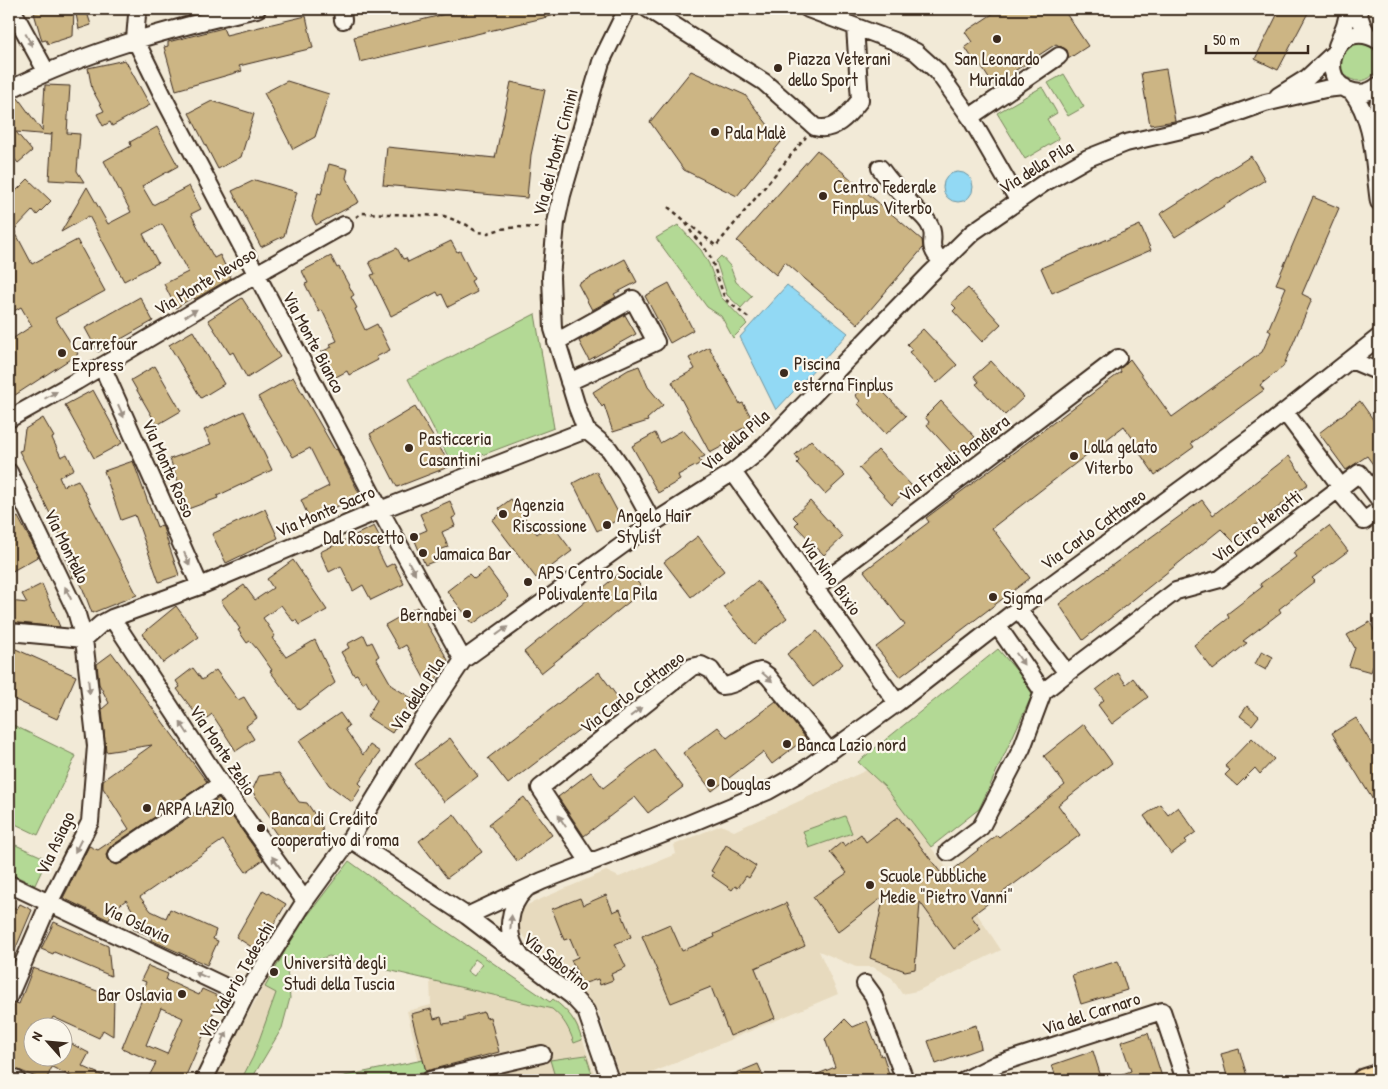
<svg xmlns="http://www.w3.org/2000/svg" width="1388" height="1089" font-family="'Patrick Hand',sans-serif">
  <rect width="100%" height="100%" fill="#f2ead7"/>
  <filter id="ink" filterUnits="userSpaceOnUse"><feTurbulence type="fractalNoise" baseFrequency=".02" numOctaves="2"/><feDisplacementMap in="SourceGraphic" scale="10" xChannelSelector="R" yChannelSelector="G"/><feConvolveMatrix kernelMatrix="1 2 1 2 8 2 1 2 1" color-interpolation-filters="sRGB"/></filter>
  <g filter="url(#ink)">
    <path fill="#e7dabe" d="M867 770 885 787 946 867 1001 950 917 991 902 994 892 978 873 967H856L819 951 838 994 635 1080H621L598 1010 554 964V957L544 958 519 931 517 922 519 912 527 905 606 871 619 877 676 854 674 845 721 825 734 831Z
      M349 861 279 964 266 987 277 993 253 1057 241 1080H214L225 1055 297 927 349 861 433 922 550 1002 553 998 568 1011 578 1025 596 1080H594L585 1055 551 1060 556 1080H392L500 1052 497 1043 467 1051 495 1036 490 1017 486 1018 484 1012 464 1017V1021L443 1024 441 1017 434 1019 431 1009 412 1014 423 1060 419 1061 407 1011 431 1005 430 979 552 1009 562 1017 570 1029 574 1043 582 1040 553 999 550 1002 433 922Z"/>
    <path fill="#b3d995" stroke="#77825a" fill-rule="evenodd" d="M1340 62a19 19 0 1 1 38 0a19 19 0 1 1-38 0Z
      M1064 74 1084 107 1068 116 1048 83Z
      M1042 87 1057 113 1047 119 1059 139 1025 159 997 113Z
      M678 225 701 250 709 264 721 297 747 324 733 338 721 316 707 307 656 238Z
      M721 256 730 266 736 282 752 296 741 308 727 295 716 261Z
      M535 314 554 428 453 466 408 379Z
      M998 649 1034 691 979 809 931 847 885 787 858 762Z
      M9 723 76 756 38 835 9 821Z
      M845 816 852 833 809 848 803 831Z
      M9 842 47 859 35 885 9 873Z
      M349 861 433 922 550 1002 553 999C569 1012 576 1020 582 1040L574 1043C569 1028 564 1019 552 1009L329 956 287 970 290 998 282 1028 251 1080H241L253 1057 276 993 265 987 298 928ZM475 959 482 964 474 976 467 971Z
      M586 1055 594 1080H556L550 1060Z
      M423 1060 426 1072 392 1080H325Z"/>
    <path fill="#92d9f4" stroke="#6f939e" d="M943 187a15 15 0 1 1 30 0a15 15 0 1 1-30 0Z
      M787 285 848 333 776 410 740 337Z"/>
    <path fill="#ccb584" stroke="#3b2a1e" fill-rule="evenodd" d="M48 9H74L73 36 48 44 46 40 42 41 34 13Z
      M75 9H86L91 25 79 29Z
      M465 9H564V13L360 62 354 37Z
      M1000 9H1063L1088 46 1068 59 1067 50 1056 44 1013 72 1015 74 995 88 977 60 974 61 965 47 972 42 965 32Z
      M1280 9H1310L1278 70 1255 59Z
      M306 16 313 48 239 66 242 71 176 90 164 47 168 46V42L223 28 226 35Z
      M125 60 150 105 112 126 110 122 103 126 97 114 104 111 92 89 88 68Z
      M1166 69 1175 121 1150 125 1141 73Z
      M691 71 745 95 781 142 737 196 684 170 650 122Z
      M287 81 329 94 315 137 293 149 264 93Z
      M511 82 545 90 531 155 527 198 383 185 387 147 495 158Z
      M45 85 70 86 67 133 80 134 77 171 84 182 49 180 52 133 51 135 16 132 32 151 18 163 9 152V105L18 98 42 131Z
      M212 101 254 114 241 157 218 169 189 113Z
      M157 127 178 166 142 186 153 205 189 186 201 209 191 214 214 258 220 255 231 278 195 299 193 297 176 308 164 284 188 272 162 224 143 234 158 263 124 281 89 216 61 232 87 187 108 224 131 212 104 161 131 146 130 142Z
      M817 150 922 240 923 248 858 324 785 262 776 275 737 241Z
      M1251 156 1265 180 1175 237 1160 214Z
      M329 164 348 169 346 178 359 202 316 225 312 217 318 193 321 194Z
      M28 179 51 201 37 215 33 210 14 230 32 264 77 240 105 291 55 318 78 354 9 399V341L32 326 21 307 9 314V198Z
      M255 180 297 192 284 236 261 247 232 191Z
      M1313 197 1339 208 1302 294 1312 299 1283 367 1260 385 1264 390 1191 443 1194 447 1155 475 1134 445 1136 443 1124 426 992 528 1030 578 900 677 876 647 905 625 864 571 929 522 926 518 1121 372 1120 369 1130 359 1172 417 1262 352 1271 332 1268 330 1286 287 1276 284Z
      M1140 225 1151 250 1052 293 1041 268Z
      M451 241 457 252 460 251 474 279 471 281 477 292 448 307 442 294 439 296 437 292 391 316 371 275 375 274 369 262 397 248 403 259 406 258 408 262Z
      M331 256 337 268 339 267 354 295 351 297 357 308 355 309 365 330 377 324 390 350 376 357 378 360 349 375 347 371 334 378 321 352 332 347 330 344 337 341 322 310 319 312 305 284 308 283 302 271Z
      M625 259 637 282 614 294 616 297 592 310 578 284Z
      M669 283 693 330 670 343 645 296Z
      M968 288 1001 324 982 342 953 311 956 308 951 303Z
      M140 297 153 321 98 352 85 328Z
      M242 298 280 357 247 378 233 352 230 354 208 320Z
      M625 315 636 334 589 360 579 341Z
      M923 329 957 365 937 383 909 352 912 350 907 344Z
      M193 331 224 384 201 398 169 345Z
      M709 347 740 404 743 403 754 422 731 435 734 440 710 453 672 382 695 369 689 358Z
      M991 361 1024 397 1005 415 976 384 979 382 974 376Z
      M155 366 181 411 157 425 131 380Z
      M639 366 648 387 663 405 647 419 648 421 613 432 604 405 602 407 593 392 628 370Z
      M293 377 335 450 337 449 360 495 310 520 301 500 329 486 310 448 293 457 258 397Z
      M872 380 906 416 886 434 858 404 860 401 855 395Z
      M93 390 122 443 94 458 65 405Z
      M941 401 975 437 955 456 927 425 929 422 925 417Z
      M1360 401 1379 428V473L1367 456 1346 470 1319 433Z
      M415 407 451 466 397 487 370 434Z
      M244 411 272 470 217 496 218 498 188 509 170 459 211 444 204 430Z
      M43 418 54 437 52 438 61 457 67 454 74 469 59 477 63 486 78 480 137 595 92 613 78 576 73 578 65 556 70 554 19 451 22 450 25 429Z
      M683 430 705 456 699 459 701 463 678 475 680 480 658 493 632 446 655 433 660 443Z
      M811 440 845 476 825 494 797 463 799 461 795 455Z
      M878 450 912 486 892 504 859 468Z
      M1289 456 1308 484 1234 542 1221 529 1083 640 1059 604 1202 500 1213 515Z
      M133 461 157 527 162 525 179 575 159 582 135 515 121 520 104 471Z
      M596 471 621 518 597 531 573 483Z
      M511 499 537 534 551 523 572 551 536 578 492 520 502 513 499 508Z
      M450 501 456 516 452 518 455 526 442 532 448 547 437 551 440 559 425 565 413 536 427 530 420 514Z
      M810 501 843 537 824 555 795 525 798 522 793 517Z
      M265 509 278 538 226 563 212 534Z
      M18 517 39 556 9 573V522Z
      M374 526 384 545 377 549 386 567 394 563 404 584 371 600 363 585 353 591 341 566 329 572 320 552Z
      M1329 526 1348 551 1312 578 1315 581 1279 609 1281 612 1243 641 1247 643 1213 670 1194 645 1229 618 1227 614 1262 587 1260 584 1296 557 1293 553Z
      M698 536 724 571 691 597 664 562Z
      M293 560 327 610 299 625 296 620 293 621 281 605 263 618 275 636 272 638 286 657 315 640 335 683 299 710 270 671 272 670 257 649 250 641 247 643 238 630 240 629 221 601 244 585 255 600 273 588 267 579Z
      M626 568 644 590 541 673 524 652Z
      M488 569 509 597 473 624 447 591 469 574 474 579Z
      M757 581 787 618 754 644 724 607Z
      M42 584 60 627 9 622V601L27 603 22 594Z
      M176 606 199 637 163 663 142 634Z
      M417 607 448 660 433 684 424 678 406 645 399 649 385 625Z
      M1370 622 1375 632 1379 633V664L1374 663 1371 672 1349 666 1355 648 1347 635Z
      M817 631 843 664 813 687 787 654Z
      M364 635 368 644 372 642 379 656 376 658 392 686 413 699 392 733 367 717 377 700 366 680 362 683 357 674 354 675 341 652 349 648 347 644Z
      M9 646 76 676 57 719 9 697Z
      M1262 651 1273 657 1266 670 1255 664Z
      M112 653 207 782 110 847 106 855 108 861 116 865 122 863 219 798 263 860 246 872 223 840 140 897 151 911 166 918 170 909 216 930 213 939 218 941 207 965 151 940 152 937 133 929 138 919 126 900 113 910 109 920 63 898 89 846 98 850 129 829 103 788V780L152 745 106 752 102 709 109 703 99 684 97 664Z
      M193 668 202 680 216 670 238 700 244 697 257 718 246 726 254 739 236 751 212 714 202 722 177 689 180 687 176 681Z
      M599 672 619 699 508 784 488 758Z
      M1118 673 1126 684 1133 678 1148 697 1112 724 1098 705 1104 700 1096 690Z
      M776 701 806 738 772 764 763 752 712 791 683 753 718 727 727 738Z
      M1247 706 1259 716 1252 725 1240 716Z
      M340 713 349 726 345 729 363 755 370 745 380 752 359 783 362 786 352 802 329 785 299 741Z
      M1356 718 1379 756V810L1332 733Z
      M1084 724 1112 763 1058 805 1080 835 971 916 981 929 954 949 920 902 915 969 905 971 870 958 884 896 838 932 813 897 847 873 830 852 842 842 845 846 861 834 866 842 898 817 944 877 997 835 999 837 1065 785 1044 756Z
      M450 738 478 776 444 802 415 764Z
      M1252 738 1274 759 1260 774 1255 768 1237 786 1225 775 1230 770 1225 766Z
      M654 749 683 787 648 813 635 797 584 836 558 797 591 772 603 788Z
      M279 773 299 802 307 803 322 825 323 842 284 845 270 825 273 821 252 791 259 776Z
      M524 797 552 835 517 861 489 824Z
      M1160 804 1168 815 1178 807 1196 832 1185 840 1187 842 1171 854 1144 816Z
      M454 814 482 852 447 878 419 841Z
      M726 845 740 853 739 855 756 866 749 878 746 876 738 888 735 886 732 890 712 876 714 873 711 871Z
      M263 890 286 904 258 951 236 937Z
      M606 895 613 912 620 909 631 937 615 944 626 967 611 974 613 980 600 985 598 979 582 984 571 960 578 957 570 938 564 940 552 909 580 898 583 905Z
      M786 903 805 946 755 968 775 1018 730 1036 711 987 671 1003 642 936 670 924 682 951 715 937 714 934Z
      M20 904 32 910 9 964V905L17 909Z
      M54 922 108 946 111 976 54 952 53 954 41 949Z
      M1118 961 1127 990 1081 1004 1072 975Z
      M148 966 168 974 166 980 199 995 202 989 220 997 184 1080H147L156 1063 122 1048 142 999 139 997 146 982 141 980ZM161 1008 183 1018 167 1054 146 1045Z
      M33 968 114 997 113 1036 103 1030 99 1038 53 1017 48 1026H32V1056H62V1039L89 1053 82 1066 112 1080H78L52 1067 46 1080H43L9 1066V1006L16 1003 19 1004Z
      M431 1009 434 1019 441 1017 443 1024 464 1021V1017L484 1012 486 1018 490 1017 499 1052 426 1071 411 1014Z
      M845 1019 853 1027 867 1021 881 1056 883 1055 891 1080H803L835 1067 825 1039Z
      M976 1025 981 1048 936 1064 928 1041Z
      M1148 1033 1163 1080H1111V1078L1131 1071 1121 1042Z
      M1239 1049 1247 1076 1228 1080 1221 1054Z
      M1093 1051 1102 1080H1057L1052 1065Z
      M758 1064 765 1080H720Z"/>
    <g fill="none" stroke-linecap="round" stroke-linejoin="round">
      <g stroke="#3b2a1e" stroke-width="20">
        <path id="minor" d="M12 9 46 71
          M140 9 137 15 135 39 166 102 386 521 463 660
          M342 9 343 20
          M627 9 601 62 562 195 556 223 551 277 553 329 577 407 586 430 609 449 625 472 653 523
          M648 9 764 82 815 127C835 133 849 114 860 100L855 27
          M808 9 894 41 916 52 937 71 970 117 1018 200
          M1357 9 1362 24 1368 36
          M1379 41C1336 14 1312 82 1354 92 1363 94 1372 91 1379 85
          M1337 46 1345 26 1349 9
          M9 90C87 51 171 28 257 9
          M1351 91C1376 122 1373 163 1379 202
          M1278 96 1307 78 1334 53
          M970 117 1059 56
          M1374 134 1379 100
          M880 168C890 182 901 194 913 206 918 212 926 218 929 224 939 241 923 242 942 262
          M556 342 633 299 656 342 569 382
          M1351 360 1379 372
          M102 366 200 586
          M9 419 77 381 267 268 344 225
          M9 472 76 611 84 639 96 746 90 822 49 903 9 996
          M733 472 897 703
          M1341 487 1359 473 1379 499
          M1338 490 1364 521 1379 510
          M814 588 845 566 1118 358
          M1018 609 1067 673
          M112 618 221 784 305 901
          M997 625 1043 692
          M9 632 84 639
          M84 639 101 624 112 618 200 586 380 510 586 430
          M350 839 467 916 572 996 586 1011 610 1080
          M948 852 981 827 1022 748 1043 692 1067 673 1176 591 1220 579 1341 487 1285 412
          M116 855 221 784
          M589 862 540 788 692 667 701 665 711 670 722 686C737 686 747 673 761 671L768 676 830 752
          M9 884 245 996
          M467 916 542 881 679 828 768 791 800 773 897 703 1018 609 1263 429 1379 337
          M520 955C504 935 508 906 526 889
          M865 984 873 995 905 1080
          M9 1076 17 1080
          M204 1080 245 996 305 901 350 839 421 723 463 660 653 523 733 472 758 452 929 275 973 232 1044 183 1088 158 1126 143 1203 125 1265 103 1325 89 1344 87
          M430 1080 542 1054
          M965 1080 997 1064 1162 1011 1185 1080"/>
      </g>
      <g stroke="#3b2a1e" stroke-width="25">
        <path id="major" d="M1363 1080 1379 1075"/>
      </g>
      <path stroke="#3b2a1e" stroke-width="2.5" stroke-dasharray="4 4" stroke-linecap="butt" d="M668 207 716 246 806 137
        M356 217 362 213 444 216 467 225 477 232 488 233 501 229 518 227 542 228
        M686 223 693 235 704 247 711 258 725 299 750 319"/>
      <use href="#minor" stroke="#fbf7ec" stroke-width="16"/>
      <use href="#major" stroke="#f9deab" stroke-width="21"/>
    </g>
    <defs><path id="oneway-solid" d="M-6-.8H1V-3.2L6.5 0L1 3.2V.8H-6Z" transform="scale(1.25)"/></defs>
    <g fill="#9b9085">
      <use href="#oneway-solid" transform="translate(29 40) rotate(61)"/>
      <use href="#oneway-solid" transform="translate(191 313) rotate(-31)"/>
      <use href="#oneway-solid" transform="translate(51 395) rotate(-30)"/>
      <use href="#oneway-solid" transform="translate(121 411) rotate(66)"/>
      <use href="#oneway-solid" transform="translate(187 559) rotate(66)"/>
      <use href="#oneway-solid" transform="translate(412 568) rotate(61)"/>
      <use href="#oneway-solid" transform="translate(68 593) rotate(-116)"/>
      <use href="#oneway-solid" transform="translate(502 631) rotate(-36)"/>
      <use href="#oneway-solid" transform="translate(1020 659) rotate(56)"/>
      <use href="#oneway-solid" transform="translate(767 677) rotate(41)"/>
      <use href="#oneway-solid" transform="translate(89 687) rotate(84)"/>
      <use href="#oneway-solid" transform="translate(636 712) rotate(-38)"/>
      <use href="#oneway-solid" transform="translate(184 728) rotate(-123)"/>
      <use href="#oneway-solid" transform="translate(562 821) rotate(-123)"/>
      <use href="#oneway-solid" transform="translate(78 846) rotate(117)"/>
      <use href="#oneway-solid" transform="translate(276 862) rotate(-126)"/>
      <use href="#oneway-solid" transform="translate(511 922) rotate(-85)"/>
      <use href="#oneway-solid" transform="translate(201 975) rotate(-155)"/>
      <use href="#oneway-solid" transform="translate(224 1038) rotate(-64)"/>
    </g>
  </g>
  <g fill="#3b2a1e" stroke="#fbf7ec" stroke-width="2">
    <circle cx="997" cy="39" r="5"/>
    <circle cx="778" cy="68" r="5"/>
    <circle cx="715" cy="132" r="5"/>
    <circle cx="823" cy="196" r="5"/>
    <circle cx="62" cy="353" r="5"/>
    <circle cx="784" cy="373" r="5"/>
    <circle cx="409" cy="448" r="5"/>
    <circle cx="1074" cy="456" r="5"/>
    <circle cx="503" cy="514" r="5"/>
    <circle cx="607" cy="525" r="5"/>
    <circle cx="414" cy="537" r="5"/>
    <circle cx="423" cy="553" r="5"/>
    <circle cx="528" cy="582" r="5"/>
    <circle cx="993" cy="597" r="5"/>
    <circle cx="467" cy="614" r="5"/>
    <circle cx="787" cy="744" r="5"/>
    <circle cx="711" cy="783" r="5"/>
    <circle cx="147" cy="808" r="5"/>
    <circle cx="261" cy="828" r="5"/>
    <circle cx="870" cy="885" r="5"/>
    <circle cx="274" cy="972" r="5"/>
    <circle cx="182" cy="994" r="5"/>
  </g>
  <g text-anchor="middle" dominant-baseline="central" stroke-width="4.5" stroke-linejoin="round" paint-order="stroke">
    <g font-size="18" fill="#3b2a1e" stroke="#fbf7ec" text-anchor="start">
      <text x="788" y="58">Piazza Veterani<tspan x="788" dy="21">dello Sport</tspan></text>
      <text x="997" y="58" text-anchor="middle">San Leonardo<tspan x="997" dy="21">Murialdo</tspan></text>
      <text x="725" y="132">Pala Malè</text>
      <text x="833" y="186">Centro Federale<tspan x="833" dy="21">Finplus Viterbo</tspan></text>
      <text x="72" y="343">Carrefour<tspan x="72" dy="21">Express</tspan></text>
      <text x="794" y="363">Piscina<tspan x="794" dy="21">esterna Finplus</tspan></text>
      <text x="419" y="438">Pasticceria<tspan x="419" dy="21">Casantini</tspan></text>
      <text x="1084" y="446">Lolla gelato<tspan x="1084" dy="21">Viterbo</tspan></text>
      <text x="513" y="504">Agenzia<tspan x="513" dy="21">Riscossione</tspan></text>
      <text x="617" y="515">Angelo Hair<tspan x="617" dy="21">Stylist</tspan></text>
      <text x="404" y="537" text-anchor="end">Dal Roscetto</text>
      <text x="433" y="553">Jamaica Bar</text>
      <text x="538" y="572">APS Centro Sociale<tspan x="538" dy="21">Polivalente La Pila</tspan></text>
      <text x="1003" y="597">Sigma</text>
      <text x="457" y="614" text-anchor="end">Bernabei</text>
      <text x="797" y="744">Banca Lazio nord</text>
      <text x="721" y="783">Douglas</text>
      <text x="157" y="808">ARPA LAZIO</text>
      <text x="271" y="818">Banca di Credito<tspan x="271" dy="21">cooperativo di roma</tspan></text>
      <text x="880" y="875">Scuole Pubbliche<tspan x="880" dy="21">Medie "Pietro Vanni"</tspan></text>
      <text x="284" y="962">Università degli<tspan x="284" dy="21">Studi della Tuscia</tspan></text>
      <text x="172" y="994" text-anchor="end">Bar Oslavia</text>
    </g>
    <g font-size="18" fill="#3b2a1e" stroke="#fbf7ec">
      <text transform="translate(555 152) rotate(-75)">Via dei Monti Cimini</text>
      <text transform="translate(1036 167) rotate(-32)">Via della Pila</text>
      <text transform="translate(205 281) rotate(-31)">Via Monte Nevoso</text>
      <text transform="translate(314 342) rotate(62)">Via Monte Bianco</text>
      <text transform="translate(735 440) rotate(-41)">Via della Pila</text>
      <text transform="translate(954 458) rotate(-37)">Via Fratelli Bandiera</text>
      <text transform="translate(169 468) rotate(66)">Via Monte Rosso</text>
      <text transform="translate(325 511) rotate(-23)">Via Monte Sacro</text>
      <text transform="translate(1257 526) rotate(-37)">Via Ciro Menotti</text>
      <text transform="translate(1093 529) rotate(-36)">Via Carlo Cattaneo</text>
      <text transform="translate(67 546) rotate(64)">Via Montello</text>
      <text transform="translate(831 576) rotate(54)">Via Nino Bixio</text>
      <text transform="translate(632 692) rotate(-37)">Via Carlo Cattaneo</text>
      <text transform="translate(417 694) rotate(-57)">Via della Pila</text>
      <text transform="translate(223 750) rotate(56)">Via Monte Zebio</text>
      <text transform="translate(55 843) rotate(-65)">Via Asiago</text>
      <text transform="translate(136 922) rotate(25)">Via Oslavia</text>
      <text transform="translate(557 961) rotate(39)">Via Sabotino</text>
      <text transform="translate(236 980) rotate(-60)">Via Valerio Tedeschi</text>
      <text transform="translate(1091 1013) rotate(-18)">Via del Carnaro</text>
    </g>
  </g>
  <rect width="1388" height="1089" fill="none" stroke="#fbf7ec" stroke-width="30"/>
  <rect x="15" y="15" width="1358" height="1059" fill="none" stroke="#3b2a1e" stroke-width="2" filter="url(#ink)"/>
  <g transform="translate(48 1042) rotate(297)"><circle r="24" fill="#fbf7ec" stroke="#aea59a"/>
  <path d="M0-4L9 19L0 12L-9 19Z" fill="#3b2a1e"/>
  <text y="-8" font-size="14" font-weight="bold" text-anchor="middle" fill="#3b2a1e">N</text>
  </g>
  <path d="M1206 45v8h102v-8" fill="none" stroke="#3b2a1e" stroke-width="2.5"/>
  <text x="1213" y="45" font-size="15" fill="#3b2a1e" stroke="#fbf7ec" stroke-width="4" paint-order="stroke">50 m</text>
</svg>
